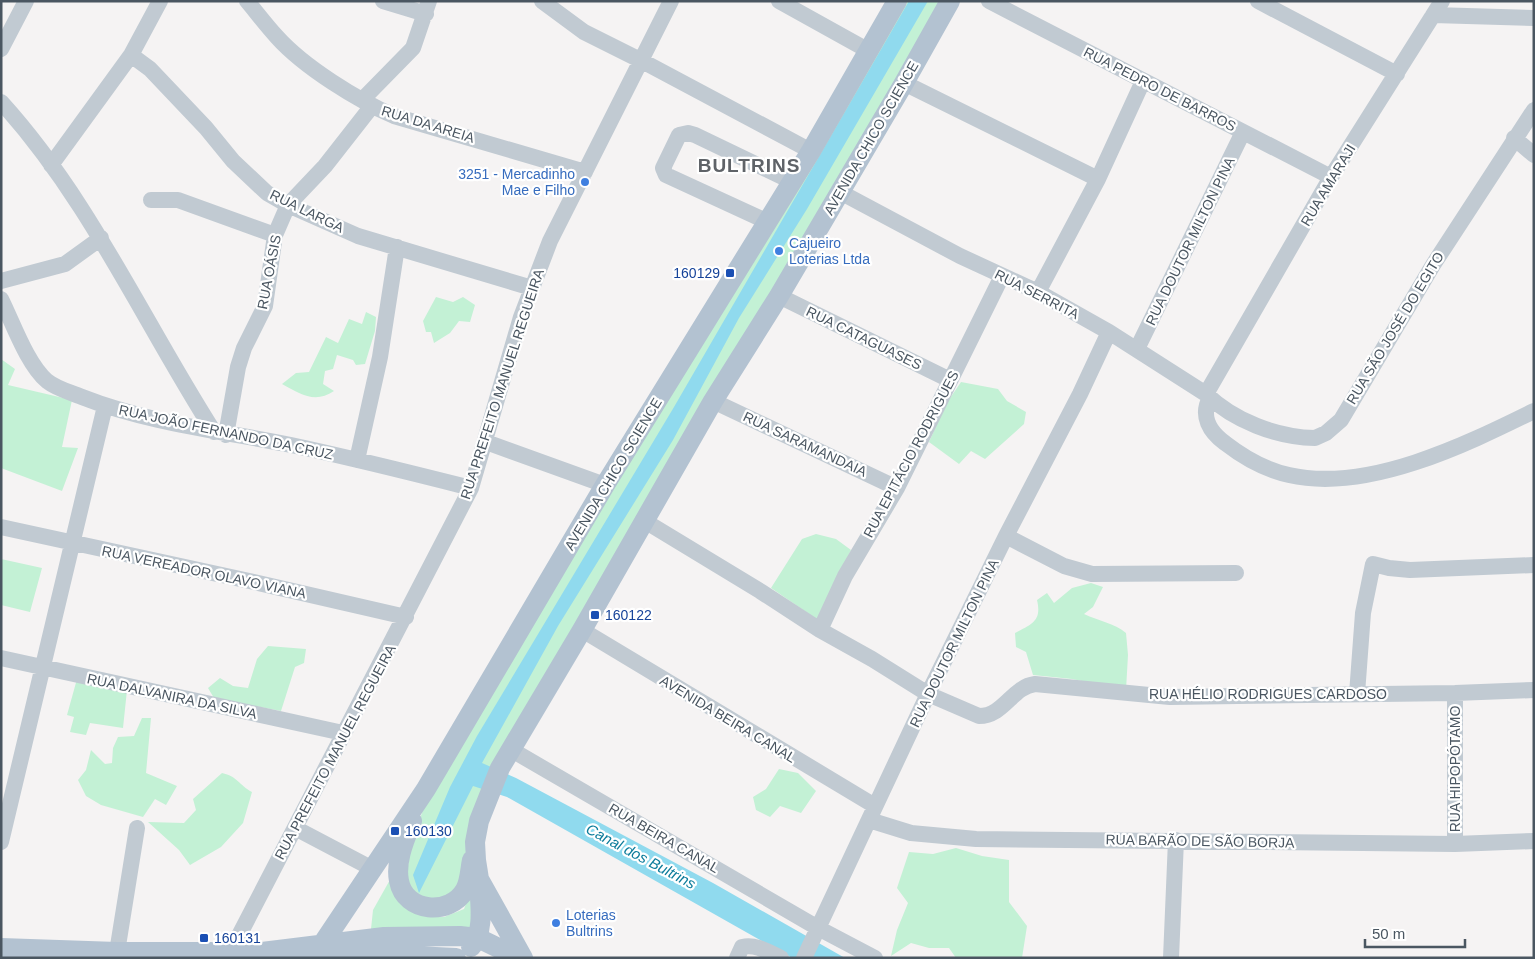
<svg xmlns="http://www.w3.org/2000/svg" width="1535" height="959" font-family="Helvetica,sans-serif">
  <rect width="100%" height="100%" fill="#f5f3f3"/>
  <path fill="#c3f1d5" d="M902 1H945L533 697 463 883 453 895 424 902 406 884 410 847 431 787Z
    M436 297 453 302 463 297 475 305 470 322 459 321 450 333 434 343 431 332H426L423 321Z
    M366 312 376 317 375 331 365 364 356 365 353 360 337 355 333 369 325 371 323 384 334 391C315 404 300 394 282 384L296 373 309 372 326 337 338 343 349 319 362 324Z
    M1 359 15 369 8 385 72 400 62 447 78 448 62 491 1 468Z
    M961 382 998 389 1007 401 1026 412 1024 424 985 459 971 451 959 464 929 442 946 404Z
    M816 534 836 539 851 550 818 620 771 588 802 539Z
    M1 559 42 568 30 612 1 605Z
    M1091 583 1103 587 1093 607 1084 614C1099 621 1114 623 1126 633L1128 655 1126 690 1072 679 1033 675 1026 652 1016 647 1015 633C1032 624 1042 621 1037 600L1047 593 1054 603 1072 588Z
    M268 646 306 649 304 663 295 667 281 711 214 698 208 688 220 678 233 686 248 688 257 659Z
    M77 679 127 690 123 728 90 723 86 735 70 732 74 717 67 715Z
    M142 718H151L146 773 177 786 166 805 155 799 143 817 101 805 86 796 78 780 86 770 91 750 105 764 112 763 113 748 118 737 134 736Z
    M779 769 798 773 816 791 801 813 780 806 770 817 756 810 753 797 766 789Z
    M222 773C237 776 239 785 252 792L243 823 221 847 190 865 179 850 148 822 184 823 196 810 193 799Z
    M956 848 982 856 1009 860V902L1027 926 1022 958H956L949 948H929L911 943 891 956 897 930 908 903 897 888 909 852 933 854Z
    M391 878 401 880 424 916 444 917 464 909 474 883 476 931 371 929 373 910Z"/>
  <path fill="#90daee" d="M909 1H928L807 209 739 318 673 440 558 626 482 763 516 778 713 883 845 958H792L507 797 473 786 419 893 413 875 450 787 477 736 674 407Z"/>
  <g fill="none" stroke-linecap="round" stroke-linejoin="round">
    <path stroke="#c1cad2" stroke-width="16" d="M247 1C257 13 266 25 277 37 304 67 357 100 394 116L585 172
      M383 1 426 14
      M542 1 584 32 642 61 811 151
      M779 1 869 51
      M989 1 1331 177
      M1258 1 1397 74
      M1433 15 1534 18
      M1 49 26 1
      M131 55 150 69 206 128 233 161 267 193 288 205 358 236 532 288
      M904 83 1098 179
      M363 99 413 48 429 1
      M1 102C90 200 143 321 214 432
      M1514 138 1534 155
      M51 165 131 55 160 1
      M840 192 960 256 1038 292 1109 332 1206 394 1331 177 1442 1
      M151 200H178L275 235
      M768 222 666 175 663 168 679 135 688 133 695 135 793 182
      M1 281 65 264 101 238
      M1038 292 1098 179 1143 81
      M779 296 950 380
      M1 299C13 323 27 364 47 381 57 389 70 392 82 397 148 423 221 431 291 445 352 458 412 473 471 488
      M1137 349 1243 132
      M1206 394C1234 421 1276 437 1315 438L1326 433 1341 420 1433 265 1534 110
      M1210 398C1200 416 1210 432 1225 443 1243 457 1266 470 1289 475 1367 493 1465 445 1534 411
      M713 401 897 488
      M226 435 238 367 244 348 265 306 275 235 288 205 325 166 372 106
      M486 442 605 485
      M357 460 380 357 397 247
      M643 520 760 591 820 630 872 659 928 694 979 716C1004 716 1012 687 1035 684L1170 697 1455 693 1534 690
      M1 527 254 582 406 617
      M1006 536 1064 566 1092 574 1236 573
      M582 630 875 806
      M820 630 845 576 897 488 1002 276
      M1 658 343 733
      M1455 693V844
      M1357 694 1363 613 1373 564 1389 568 1410 570 1534 565
      M510 749 818 928 875 958
      M869 820 911 833 976 839 1455 844 1534 841
      M295 828 371 868
      M1 842 105 406
      M231 951 471 488 521 317 550 241 671 1
      M117 952 137 828
      M737 958 742 947C757 944 768 952 781 958
      M804 958 928 694 1006 536 1080 394 1109 332
      M1171 958 1176 840"/>
    <path stroke="#b3c2d1" stroke-width="20" d="M412 821C405 839 395 861 399 881 405 913 450 916 465 890 470 881 470 869 472 860
      M471 947C485 933 480 902 479 884
      M1 948 117 952H262L384 937 460 936 478 938 519 958
      M320 957 323 943 426 789 605 485 811 151 897 1
      M310 958 414 956 456 958
      M523 958 479 879 476 860 475 842 479 821 500 768 582 630 713 401 779 296 904 83 950 1"/>
  </g>
  <g fill="#3f7fe0" stroke="#fff" stroke-width="2">
    <circle cx="585" cy="182" r="5"/>
    <circle cx="779" cy="251" r="5"/>
    <circle cx="556" cy="923" r="5"/>
  </g>
  <g fill="#1a4fb4" stroke="#fff" stroke-width="2">
    <rect x="725" y="268" width="10" height="10" rx="2.5"/>
    <rect x="590" y="610" width="10" height="10" rx="2.5"/>
    <rect x="390" y="826" width="10" height="10" rx="2.5"/>
    <rect x="199" y="933" width="10" height="10" rx="2.5"/>
  </g>
  <g text-anchor="middle" dominant-baseline="central" stroke-width="4.5" stroke-linejoin="round" paint-order="stroke">
    <g font-size="14" fill="#4a5661" stroke="#fff">
      <text transform="translate(1160 89) rotate(27)">RUA PEDRO DE BARROS</text>
      <text transform="translate(428 124) rotate(17)">RUA DA AREIA</text>
      <text transform="translate(871 138) rotate(-60)">AVENIDA CHICO SCIENCE</text>
      <text transform="translate(1328 185) rotate(-59)">RUA AMARAJI</text>
      <text transform="translate(307 211) rotate(26)">RUA LARGA</text>
      <text transform="translate(1190 241) rotate(-64)">RUA DOUTOR MILTON PINA</text>
      <text transform="translate(269 272) rotate(-79)">RUA OÁSIS</text>
      <text transform="translate(1037 294) rotate(27)">RUA SERRITA</text>
      <text transform="translate(1395 328) rotate(-59)">RUA SÃO JOSÉ DO EGITO</text>
      <text transform="translate(864 338) rotate(26)">RUA CATAGUASES</text>
      <text transform="translate(502 384) rotate(-72)">RUA PREFEITO MANUEL REGUEIRA</text>
      <text transform="translate(226 432) rotate(12)">RUA JOÃO FERNANDO DA CRUZ</text>
      <text transform="translate(805 444) rotate(25)">RUA SARAMANDAIA</text>
      <text transform="translate(911 454) rotate(-62)">RUA EPITÁCIO RODRIGUES</text>
      <text transform="translate(613 474) rotate(-59)">AVENIDA CHICO SCIENCE</text>
      <text transform="translate(204 572) rotate(12)">RUA VEREADOR OLAVO VIANA</text>
      <text transform="translate(954 643) rotate(-64)">RUA DOUTOR MILTON PINA</text>
      <text x="1268" y="694">RUA HÉLIO RODRIGUES CARDOSO</text>
      <text transform="translate(172 696) rotate(12)">RUA DALVANIRA DA SILVA</text>
      <text transform="translate(728 719) rotate(31)">AVENIDA BEIRA CANAL</text>
      <text transform="translate(335 752) rotate(-62)">RUA PREFEITO MANUEL REGUEIRA</text>
      <text transform="translate(1455 769) rotate(-90)">RUA HIPOPÓTAMO</text>
      <text transform="translate(664 838) rotate(30)">RUA BEIRA CANAL</text>
      <text transform="translate(1200 841) rotate(1)">RUA BARÃO DE SÃO BORJA</text>
    </g>
    <g font-size="14" fill="#366cbe" stroke="#fff" text-anchor="start">
      <text x="575" y="174" text-anchor="end">3251 - Mercadinho<tspan x="575" dy="16">Mae e Filho</tspan></text>
      <text x="789" y="243">Cajueiro<tspan x="789" dy="16">Loterias Ltda</tspan></text>
      <text x="566" y="915">Loterias<tspan x="566" dy="16">Bultrins</tspan></text>
    </g>
    <g font-size="14" fill="#164399" stroke="#fff" text-anchor="start">
      <text x="720" y="273" text-anchor="end">160129</text>
      <text x="605" y="615">160122</text>
      <text x="405" y="831">160130</text>
      <text x="214" y="938">160131</text>
    </g>
    <g font-size="15" font-style="italic" fill="#0c7c9b" stroke="#fff">
      <text transform="translate(641 856) rotate(28)">Canal dos Bultrins</text>
    </g>
    <g font-size="19" font-weight="bold" letter-spacing="1" fill="#5f6368" stroke="#fff">
      <text x="749" y="165">BULTRINS</text>
    </g>
  </g>
  <rect width="1535" height="959" fill="none" stroke="#4a5661" stroke-width="5"/>
  <path d="M1365 939v8h100v-8" fill="none" stroke="#4a5661" stroke-width="2.5"/>
  <text x="1372" y="939" font-size="15" fill="#4a5661" stroke="#ffffff" stroke-width="4" paint-order="stroke">50 m</text>
</svg>
